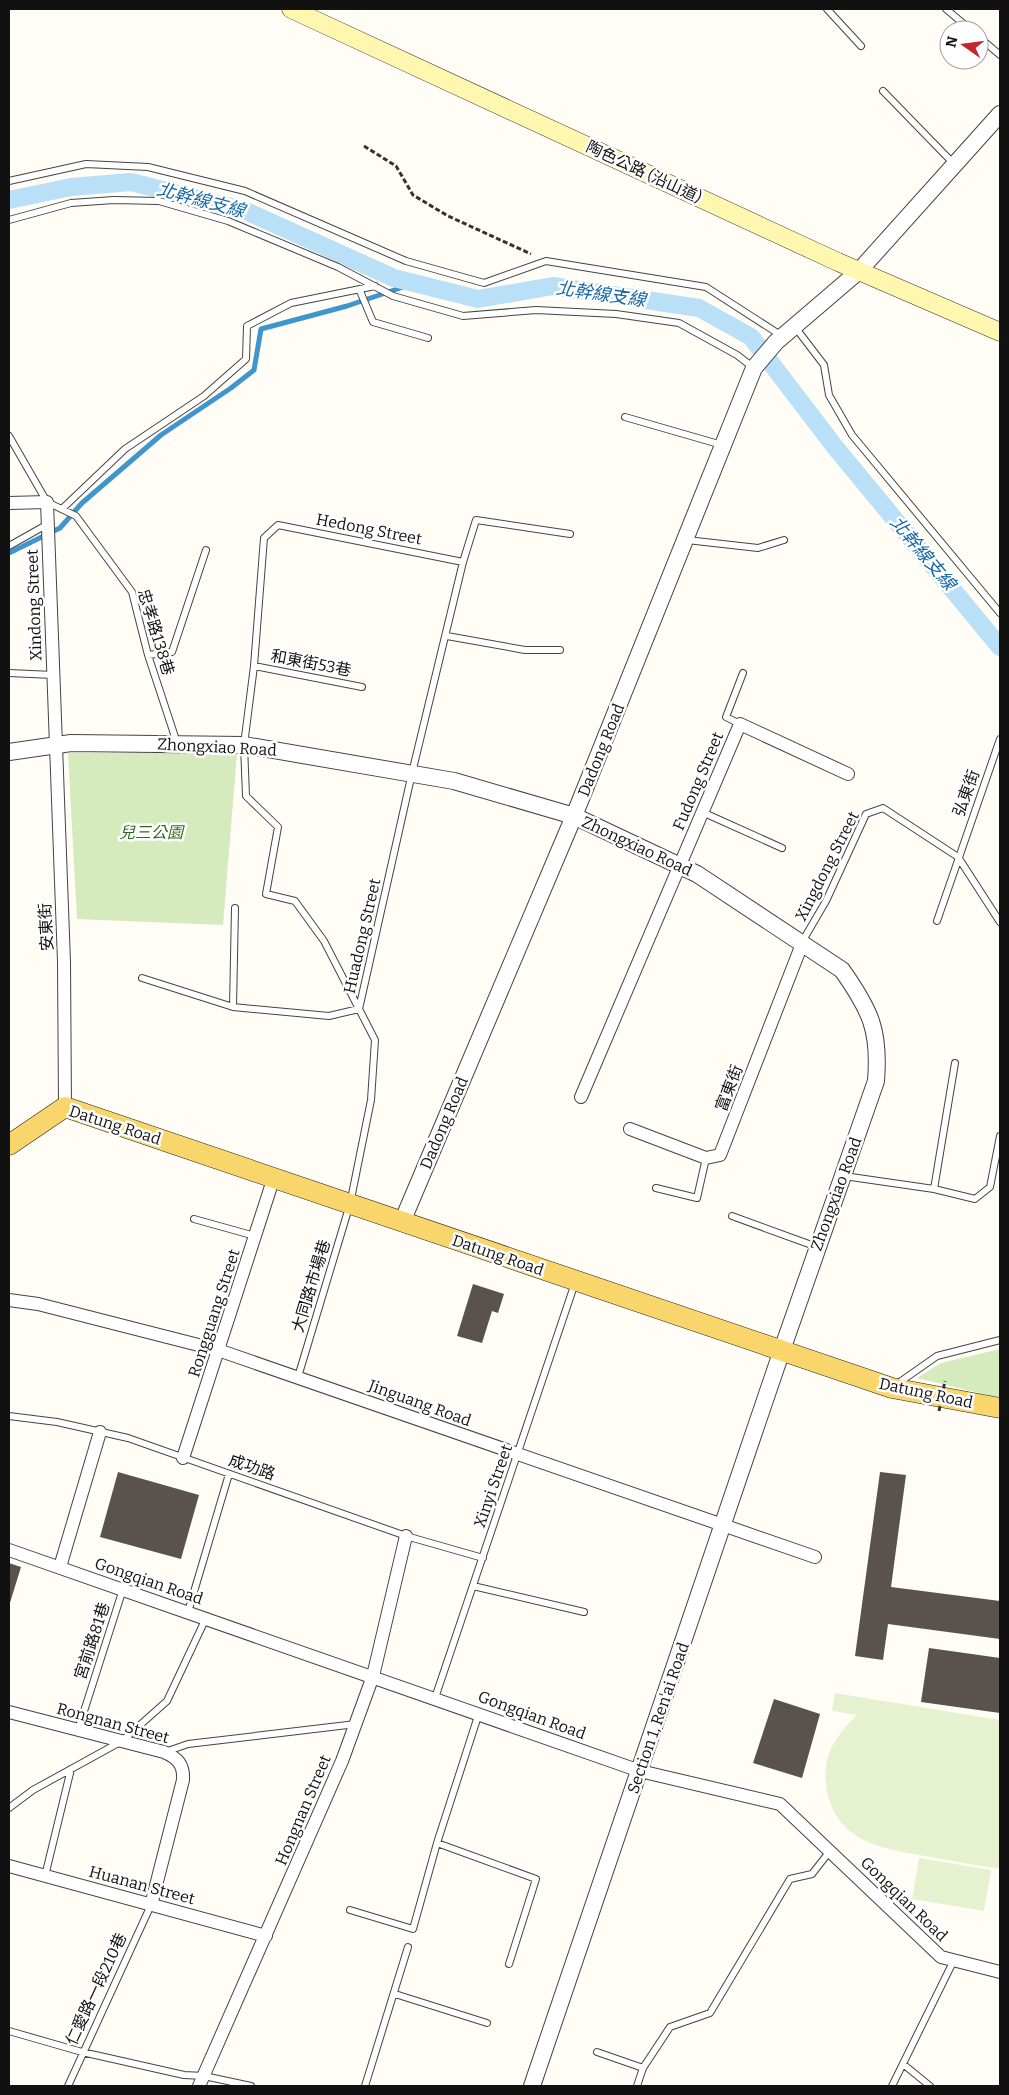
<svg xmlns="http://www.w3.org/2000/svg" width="1009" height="2095" font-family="Bitter,'Noto Sans TC',serif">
  <rect width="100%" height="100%" fill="#fffdf5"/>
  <path fill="#d5ebbd" d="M68 753H237L223 925 77 919Z
    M1000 1349V1398L917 1378 941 1363Z"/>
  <path fill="#e6f2cf" d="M835 1693 1000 1720V1869C975 1865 950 1861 925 1856 879 1848 834 1841 826 1785 822 1756 836 1735 857 1715L832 1711Z
    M919 1858 991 1870 984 1911 912 1899Z"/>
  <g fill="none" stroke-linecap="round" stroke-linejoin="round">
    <path stroke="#3f96cf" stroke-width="5" d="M9 553 60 528 82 503 161 435 231 388 254 370 261 329 347 306 415 283"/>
    <path stroke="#b9e0f7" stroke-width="18" d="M9 200 71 187 131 182 246 211 394 278 478 299 553 286 699 308 751 337 835 447 1000 647"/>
  </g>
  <path fill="#5a524d" d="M473 1284 504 1294 498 1313 492 1311 482 1343 457 1336Z
    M118 1472 199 1495 181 1559 100 1537Z
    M880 1472 906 1475 891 1587 1000 1601V1639L888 1624 883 1660 855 1656Z
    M9 1563 21 1567 9 1606Z
    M929 1648 1000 1658V1713L921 1702Z
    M774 1699 820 1714 802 1778 753 1763Z"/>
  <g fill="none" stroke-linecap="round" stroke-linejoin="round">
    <g stroke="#444" stroke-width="8">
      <path id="service" d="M827 9 861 46
        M946 9 971 30
        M979 37 1000 55
        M883 91 954 164
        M9 181 86 164 148 167 245 191 406 261 484 283 546 261 706 287 782 336
        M9 220 71 203 114 200 159 201 228 221 338 267 393 296 463 316 536 310 616 314 679 323 737 355 754 368
        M360 291 373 322 428 338
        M795 327 824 365 829 395 852 435 1000 613
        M625 417 722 445
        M9 436 47 502 76 516 132 592 148 655 177 743
        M62 509 125 449 204 396 246 359 247 326 291 303 375 286
        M687 540 758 548 784 540
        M9 546 48 524
        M463 562 476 520 570 534
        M447 636 525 650H560
        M148 655 172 652 206 550
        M254 666 362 687
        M9 673 53 675
        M740 724 726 717 743 673
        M702 812 782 848
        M937 921 1000 739
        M802 942 826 901 866 814 883 808 958 857 1000 922
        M142 978 233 1007 329 1016 359 1009 412 773 463 562 278 525 264 538 254 666 244 745 246 796 278 827 266 894 295 901 324 941 375 1040 371 1100 350 1204 298 1377
        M233 1007 235 908
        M844 1176 934 1189 975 1199 990 1187 1000 1136
        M656 1188 697 1198 706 1158
        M934 1189 955 1063
        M732 1216 817 1247
        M194 1219 255 1236
        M897 1384 937 1356 1000 1340
        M9 1416 57 1422 128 1438 406 1536 483 1558
        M473 1586 584 1612
        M188 1612 229 1474
        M435 1698 575 1283
        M78 1730 123 1589
        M165 1752 188 1744 356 1724
        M9 1808 33 1790 122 1741 167 1701 206 1618
        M437 1843 479 1713
        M45 1876 71 1769
        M350 1910 413 1929 437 1843 536 1879 509 1964
        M395 1994 487 2023
        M9 2031 82 2052 184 2075 204 2076 251 2086
        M597 2052 643 2068
        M903 2064 930 2086
        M68 2086 151 1905
        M365 2086 408 1947
        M637 2086 643 2068 670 2027 710 2013 790 1879 812 1874 830 1851
        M892 2086 953 1962"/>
    </g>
    <g stroke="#444" stroke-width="14">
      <path id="minor" d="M9 503 47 502 64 962 65 1107
        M581 1097 740 724 848 774
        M630 1129 706 1158 720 1155 802 944
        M9 1300 38 1304 218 1350 815 1557
        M183 1458 274 1177
        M9 1550 640 1771 780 1804 941 1957 1000 1972
        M60 1567 100 1432
        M9 1712 164 1752C178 1758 184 1765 183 1780L151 1905
        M9 1866 266 1936
        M199 2086 342 1761 373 1676 406 1536"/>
    </g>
    <g stroke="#444" stroke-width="18">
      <path id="tertiary" d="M9 752 71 743 244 745 454 781 574 816 697 874 842 970C871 1011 880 1031 876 1081L782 1350 532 2086
        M402 1222 574 816 754 368 776 342 859 271 1000 114"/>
    </g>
    <g stroke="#333" stroke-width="19">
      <path id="secondary" d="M291 9 838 262 1000 332"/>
    </g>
    <g stroke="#222" stroke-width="21">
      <path id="primary" d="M9 1145 65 1107 892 1388 1000 1408"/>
    </g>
    <path stroke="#333" stroke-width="3" stroke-dasharray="5 2.5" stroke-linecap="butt" d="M364 146 396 166 413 195 448 216 531 254"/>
    <use href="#service" stroke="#fff" stroke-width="6"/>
    <use href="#minor" stroke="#fff" stroke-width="12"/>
    <use href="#tertiary" stroke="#fff" stroke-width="16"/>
    <use href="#secondary" stroke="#fff6b0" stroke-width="18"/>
    <use href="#primary" stroke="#f9d66b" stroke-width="20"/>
    <path stroke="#333" stroke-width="3" stroke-dasharray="5 2.5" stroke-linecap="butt" d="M939 1411 945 1381"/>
  </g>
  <g text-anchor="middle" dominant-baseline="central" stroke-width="5" stroke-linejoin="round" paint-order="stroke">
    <g font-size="16" fill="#111" stroke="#fff">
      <text transform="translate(644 172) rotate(25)">陶色公路 (沿山道)</text>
      <text transform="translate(369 529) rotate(11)">Hedong Street</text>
      <text transform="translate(34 605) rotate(-92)">Xindong Street</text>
      <text transform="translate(156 632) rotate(73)">忠孝路138巷</text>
      <text transform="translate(311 663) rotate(11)">和東街53巷</text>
      <text transform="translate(217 747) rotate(3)">Zhongxiao Road</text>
      <text transform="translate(601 750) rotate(-68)">Dadong Road</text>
      <text transform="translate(698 781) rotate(-67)">Fudong Street</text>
      <text transform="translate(966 793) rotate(-70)">弘東街</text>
      <text transform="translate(637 846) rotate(25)">Zhongxiao Road</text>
      <text transform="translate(827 866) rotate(-63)">Xingdong Street</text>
      <text transform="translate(46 927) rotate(-93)">安東街</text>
      <text transform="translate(362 936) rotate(-77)">Huadong Street</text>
      <text transform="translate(729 1088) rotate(-69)">富東街</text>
      <text transform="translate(444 1123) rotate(-67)">Dadong Road</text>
      <text transform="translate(115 1125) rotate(18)">Datung Road</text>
      <text transform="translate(836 1194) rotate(-70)">Zhongxiao Road</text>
      <text transform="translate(498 1255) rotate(19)">Datung Road</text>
      <text transform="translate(311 1286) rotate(-73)">大同路市場巷</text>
      <text transform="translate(214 1313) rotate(-72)">Rongguang Street</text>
      <text transform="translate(926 1393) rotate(12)">Datung Road</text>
      <text transform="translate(420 1403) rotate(20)">Jinguang Road</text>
      <text transform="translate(252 1467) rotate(19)">成功路</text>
      <text transform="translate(493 1486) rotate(-71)">Xinyi Street</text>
      <text transform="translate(149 1581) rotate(19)">Gongqian Road</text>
      <text transform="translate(92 1641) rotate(-72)">宮前路81巷</text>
      <text transform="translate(532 1715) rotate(20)">Gongqian Road</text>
      <text transform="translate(658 1718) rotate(-71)">Section 1, Ren'ai Road</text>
      <text transform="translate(113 1723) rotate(15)">Rongnan Street</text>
      <text transform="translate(303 1810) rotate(-67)">Hongnan Street</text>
      <text transform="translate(142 1885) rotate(15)">Huanan Street</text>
      <text transform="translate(904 1899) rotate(44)">Gongqian Road</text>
      <text transform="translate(96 1989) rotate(-65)">仁愛路一段210巷</text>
    </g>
    <g font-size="16" font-style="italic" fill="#2f6b1f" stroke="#fff">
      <text x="151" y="832">兒三公園</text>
    </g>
    <g font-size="18" font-style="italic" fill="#1768a6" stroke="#fff">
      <text transform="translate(201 200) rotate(15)">北幹線支線</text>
      <text transform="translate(601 294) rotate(8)">北幹線支線</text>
      <text transform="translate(923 553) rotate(50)">北幹線支線</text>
    </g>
  </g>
  <rect width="1009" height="2095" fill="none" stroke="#111111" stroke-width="20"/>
  <g transform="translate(964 45) rotate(284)"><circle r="24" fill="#ffffff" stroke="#a0a0a0"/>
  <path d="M0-4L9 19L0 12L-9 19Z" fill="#c4262e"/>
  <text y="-8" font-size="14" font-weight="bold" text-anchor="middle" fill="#111111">N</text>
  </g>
</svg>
